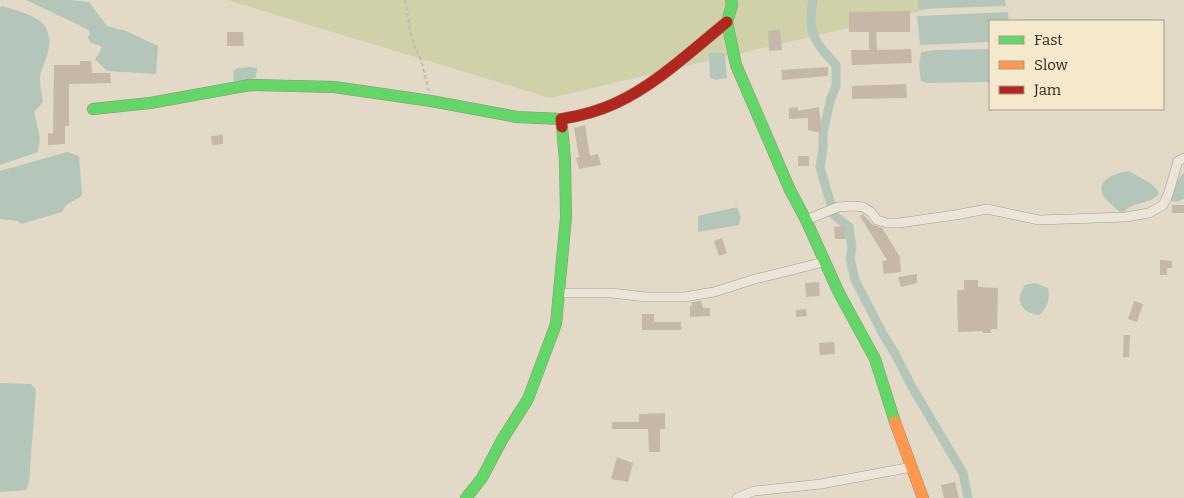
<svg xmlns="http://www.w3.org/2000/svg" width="1184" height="498" font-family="Bitter,serif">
  <rect width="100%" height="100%" fill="#e2dac7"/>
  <path fill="#d1d1a9" d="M227 0H968L550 98Z"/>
  <path fill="#b4c6ba" d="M26 0H70L89 2 107 26 126 31 158 46 156 74 107 71 95 59 100 52 101 46 91 43 88 38 90 33 87 29Z
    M918 0H1005L1006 6 918 9Z
    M2 6C27 14 56 18 48 52 46 61 40 70 40 79 40 86 42 95 43 102L34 112 40 138 38 152 0 165V8Z
    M1008 12 1009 21H990V42L920 45 917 16Z
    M1023 19H1153V21H1023Z
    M990 49V82L928 83 921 81 919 66 921 52 936 50Z
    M709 53H722L725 54 727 78 716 80 710 78Z
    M250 67 257 68 256 78 235 83 234 82 233 71 238 68Z
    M67 152 79 156 82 195 80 197 66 205 62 212 21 224 18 221 0 219V171Z
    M1129 171C1139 178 1156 183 1159 194 1149 205 1134 201 1124 212 1117 212 1117 209 1112 205 1089 187 1107 174 1129 171Z
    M1184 173V199L1176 202 1171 201C1171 191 1176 179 1184 173Z
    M737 207 741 217 739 225 698 232V216Z
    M1035 283 1048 288C1050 299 1048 308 1039 315 1021 313 1014 300 1025 285Z
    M0 383 31 384 36 390 29 482 26 490 0 492Z"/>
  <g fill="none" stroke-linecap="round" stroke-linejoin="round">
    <path stroke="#b4c6ba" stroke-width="9" d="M813 0C807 33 814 41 836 65V86L831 98 823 132V148L820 167 834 215 849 227 852 248 850 258 855 280 884 336 894 352 912 387 963 473 968 498"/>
  </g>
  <path fill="#c5b8a8" d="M910 11V32H876L877 50 911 49 912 63 852 65 851 50H869V32H849V12Z
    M780 30 782 50 769 51 768 31Z
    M227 32H243L244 46H227Z
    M80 61H91L92 73H110L111 83 69 84V126H65V144L48 145V133H53L54 65H80Z
    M828 67V76L782 80 781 70Z
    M906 84 907 98 852 99V86Z
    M798 107V111L819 107 822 133 808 130V118L789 119V108Z
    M585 125 590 156 598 154 601 165 579 169 576 158 579 157 574 128Z
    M223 135V144L212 145 211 136Z
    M798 156H809V166H798Z
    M1172 205H1184V213H1172Z
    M863 214 872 224 882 228 900 257 901 272 884 274 882 261 887 260 860 216Z
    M845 226 846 239H835L834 227Z
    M722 238 727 253 719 256 714 241Z
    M1160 260 1172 261V268H1167V275H1160Z
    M917 274V283L901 287 898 277Z
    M964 280H978V287L998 288 997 329H991V333H983V331L958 332 957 290H964Z
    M819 282 820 296 806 297 805 283Z
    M701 301 703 308H710V316L690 317V306H692L691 302Z
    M1134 301 1143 304 1137 322 1128 319Z
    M806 309 807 316 796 317V310Z
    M642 314H654V322H681V330H642Z
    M1124 335H1130L1129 357H1123Z
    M834 342 835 354 820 355 819 343Z
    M665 413V429H660V452H649L648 429H612V422H639V414Z
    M617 457 633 463 628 482 611 479Z
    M955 482 959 498H944L941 485Z"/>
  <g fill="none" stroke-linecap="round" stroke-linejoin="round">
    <g stroke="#a69f91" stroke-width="10">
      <path id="street" d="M806 220 838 207 854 206 863 207 871 212 877 220 887 223H899L955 215 987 209 1039 220 1126 217 1149 213 1163 205 1168 195 1178 161 1184 158
        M560 293H611L646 297H684L714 292 755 279 824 262
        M737 498 754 491 821 484 912 467"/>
    </g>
    <g stroke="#968e81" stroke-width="12">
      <path id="fast" d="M731 0 732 5 727 22 736 65 790 190 806 220 839 293 875 359 895 422
        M93 109 150 103 250 85 334 87 431 101 517 117 561 119
        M466 498 482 478 502 440 528 399 556 324 566 217 565 160 562 127"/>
    </g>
    <g stroke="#968e81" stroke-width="12">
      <path id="slow" d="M895 422 923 498"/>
    </g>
    <g stroke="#968e81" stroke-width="12">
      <path id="jam" d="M562 127 561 119C580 116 599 111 616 103 657 84 692 50 727 22"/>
    </g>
    <path stroke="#c2bbb1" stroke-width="2" stroke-dasharray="4 2.5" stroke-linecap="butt" d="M405 0 411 36 422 64 429 91"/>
    <use href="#street" stroke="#eae4d9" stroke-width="9"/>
    <use href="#fast" stroke="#63d668" stroke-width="11"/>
    <use href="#slow" stroke="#ff974d" stroke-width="11"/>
    <use href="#jam" stroke="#b3261e" stroke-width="11"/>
  </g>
  <rect x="989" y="20" width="175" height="90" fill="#f4e9cc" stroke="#a79b85"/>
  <rect x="999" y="36" width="25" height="8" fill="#63d668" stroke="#a79b85"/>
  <text x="1034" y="45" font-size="15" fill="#33271b">Fast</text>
  <rect x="999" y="61" width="25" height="8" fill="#ff974d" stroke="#a79b85"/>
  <text x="1034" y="70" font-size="15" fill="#33271b">Slow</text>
  <rect x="999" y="86" width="25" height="8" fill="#b3261e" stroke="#a79b85"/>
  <text x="1034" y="95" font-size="15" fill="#33271b">Jam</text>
</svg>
